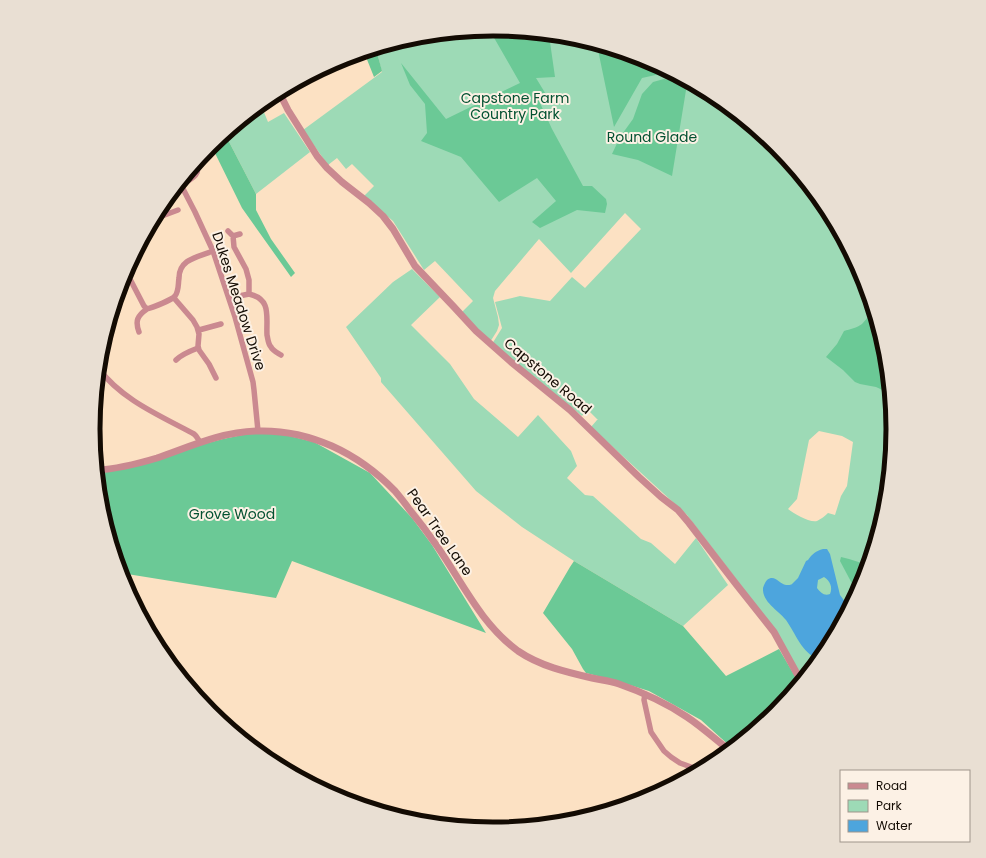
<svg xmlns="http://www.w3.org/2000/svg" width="986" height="858" font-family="Poppins,sans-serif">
  <rect width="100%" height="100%" fill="#fce1c3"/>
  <path fill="#9ddab6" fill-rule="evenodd" d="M493 29 571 37 646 60 715 97 776 146 826 207 863 276 885 351 893 429 885 507 862 582 825 651 803 679 743 588 687 515 591 427 597 420H598L587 409 582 416 492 344 502 328 495 302 520 296 550 301 572 277 585 288 641 229 625 213 571 273 539 239 495 291 493 298 498 317 499 325 497 331 490 342 461 313 473 301 435 261 424 270 393 221 364 196 374 186 352 164 346 169 337 158 328 165 303 130 382 72 376 49 415 37ZM819 431 842 436 853 442 847 486 841 496 835 515 828 513C825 516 821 519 817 521 810 523 794 514 788 509L797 499 809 440Z
    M261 105 268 122 284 113 310 152 256 194 225 134Z
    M412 269 440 297 411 325 450 364 474 399 518 437 538 415 571 451 577 466 567 478 585 495 593 496 641 539 651 543 675 564 696 538 728 585 683 626 574 561 522 527 476 491 381 382V378L346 327 393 282Z"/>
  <path fill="#6bc996" d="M489 29H493L549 35 555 77 536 78 547 96 540 103 552 129 583 186H592L606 199 607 204 605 213 577 210 540 228 532 222 556 201 537 178 499 202 461 157 421 141 427 133 425 104 410 85 401 63 446 119 520 83Z
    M595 44 646 60 669 72 642 78 614 127 598 50Z
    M376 49 382 71 374 77 364 52Z
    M664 79 687 84 672 176 638 160 612 154 620 137 633 119 642 94 653 82Z
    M225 134 256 194V210L271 239 295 273 291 277 242 208 211 145Z
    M873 312 885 351 889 393 876 387 860 384 855 382 843 370 826 357 837 344 844 331C850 329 857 328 862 324 866 320 869 315 873 312Z
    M247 434H281L314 442 370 473 412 518 432 545 486 633 292 561 276 598 121 573 101 507 97 472 223 439Z
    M841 557 849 559 868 565 862 582 857 593 840 561Z
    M574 561 683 626 726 676 779 649 799 683 776 712 732 748 701 720 649 691 617 681 586 673 583 669 572 649 543 613 570 567Z"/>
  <path fill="#4da5dd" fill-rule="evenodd" d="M823 549H827L830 554 840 595 849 607 825 651 819 660C801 652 796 634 786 620 778 610 762 602 763 588 764 585 765 582 767 580 775 574 779 584 786 585 787 585 792 585 792 584L798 578 806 561 808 560C812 554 816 551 823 549ZM824 577C830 581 833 587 830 594 824 596 821 593 817 588L818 580Z"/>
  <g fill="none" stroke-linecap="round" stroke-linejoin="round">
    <path stroke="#ca8990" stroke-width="5.5" d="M180 183 195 212 213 251 235 317 253 382 254 390 258 431
      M181 185C191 179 201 176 197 162
      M154 219 178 210
      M228 231 233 236 234 247 246 269 249 280V294L229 298
      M233 236 240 234
      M123 277 131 281 144 306 147 309C153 307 172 300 175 296 179 291 178 284 179 278 179 259 198 257 213 251
      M249 294C272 299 266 317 267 335 268 339 268 344 271 347 273 351 278 353 281 355
      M174 298 193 320 197 327 199 334 198 346 199 350 209 364 216 378
      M199 330 221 324
      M139 332C135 321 137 316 147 309
      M176 360C182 354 190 351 198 348
      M99 369C122 400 161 416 194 434L196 436 200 442
      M645 694 644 700 651 732 664 751 671 757 680 763 699 770"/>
    <path stroke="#ca8990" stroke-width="7" d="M279 92 288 110 317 156 327 168 342 182 369 203 383 216 393 229 415 266 454 307 476 331 511 362 570 410 639 477 661 497 678 510 689 523 736 584 774 632 801 681
      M97 470C117 469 137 464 157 458 189 447 221 432 256 431 310 429 358 453 395 491 400 497 405 503 409 509 419 521 428 533 437 546 462 582 481 624 518 651 540 666 566 672 592 678 601 680 610 681 619 684 642 692 666 703 687 717 702 727 715 739 729 750"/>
  </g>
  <g text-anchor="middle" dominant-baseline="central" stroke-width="4" stroke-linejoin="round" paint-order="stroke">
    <g font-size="14" fill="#035131" stroke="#fcf1e5">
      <text x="515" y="98">Capstone Farm<tspan x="515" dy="16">Country Park</tspan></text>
      <text x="652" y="137">Round Glade</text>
      <text x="232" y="514">Grove Wood</text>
    </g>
    <g font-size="14" fill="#130b03" stroke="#fcf1e5">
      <text transform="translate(239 301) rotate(72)">Dukes Meadow Drive</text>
      <text transform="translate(548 376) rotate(40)">Capstone Road</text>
      <text transform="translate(440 532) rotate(55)">Pear Tree Lane</text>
    </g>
  </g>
  <path d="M0 0H986V858H0ZM100 429a393 393 0 1 1 786 0a393 393 0 1 1-786 0Z" fill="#e9dfd3" fill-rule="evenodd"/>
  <path fill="none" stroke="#130b03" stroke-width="5" d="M100 429a393 393 0 1 1 786 0a393 393 0 1 1-786 0Z"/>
  <rect x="840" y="770" width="130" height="72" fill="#fcf1e5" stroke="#9f958b"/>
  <rect x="848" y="783" width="20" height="6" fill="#ca8990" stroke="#9f958b"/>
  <text x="876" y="790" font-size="12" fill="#130b03">Road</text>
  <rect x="848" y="800" width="20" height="12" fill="#9ddab6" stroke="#9f958b"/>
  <text x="876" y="810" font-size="12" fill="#130b03">Park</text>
  <rect x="848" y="820" width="20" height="12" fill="#4da5dd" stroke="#9f958b"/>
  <text x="876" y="830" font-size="12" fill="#130b03">Water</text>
</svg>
